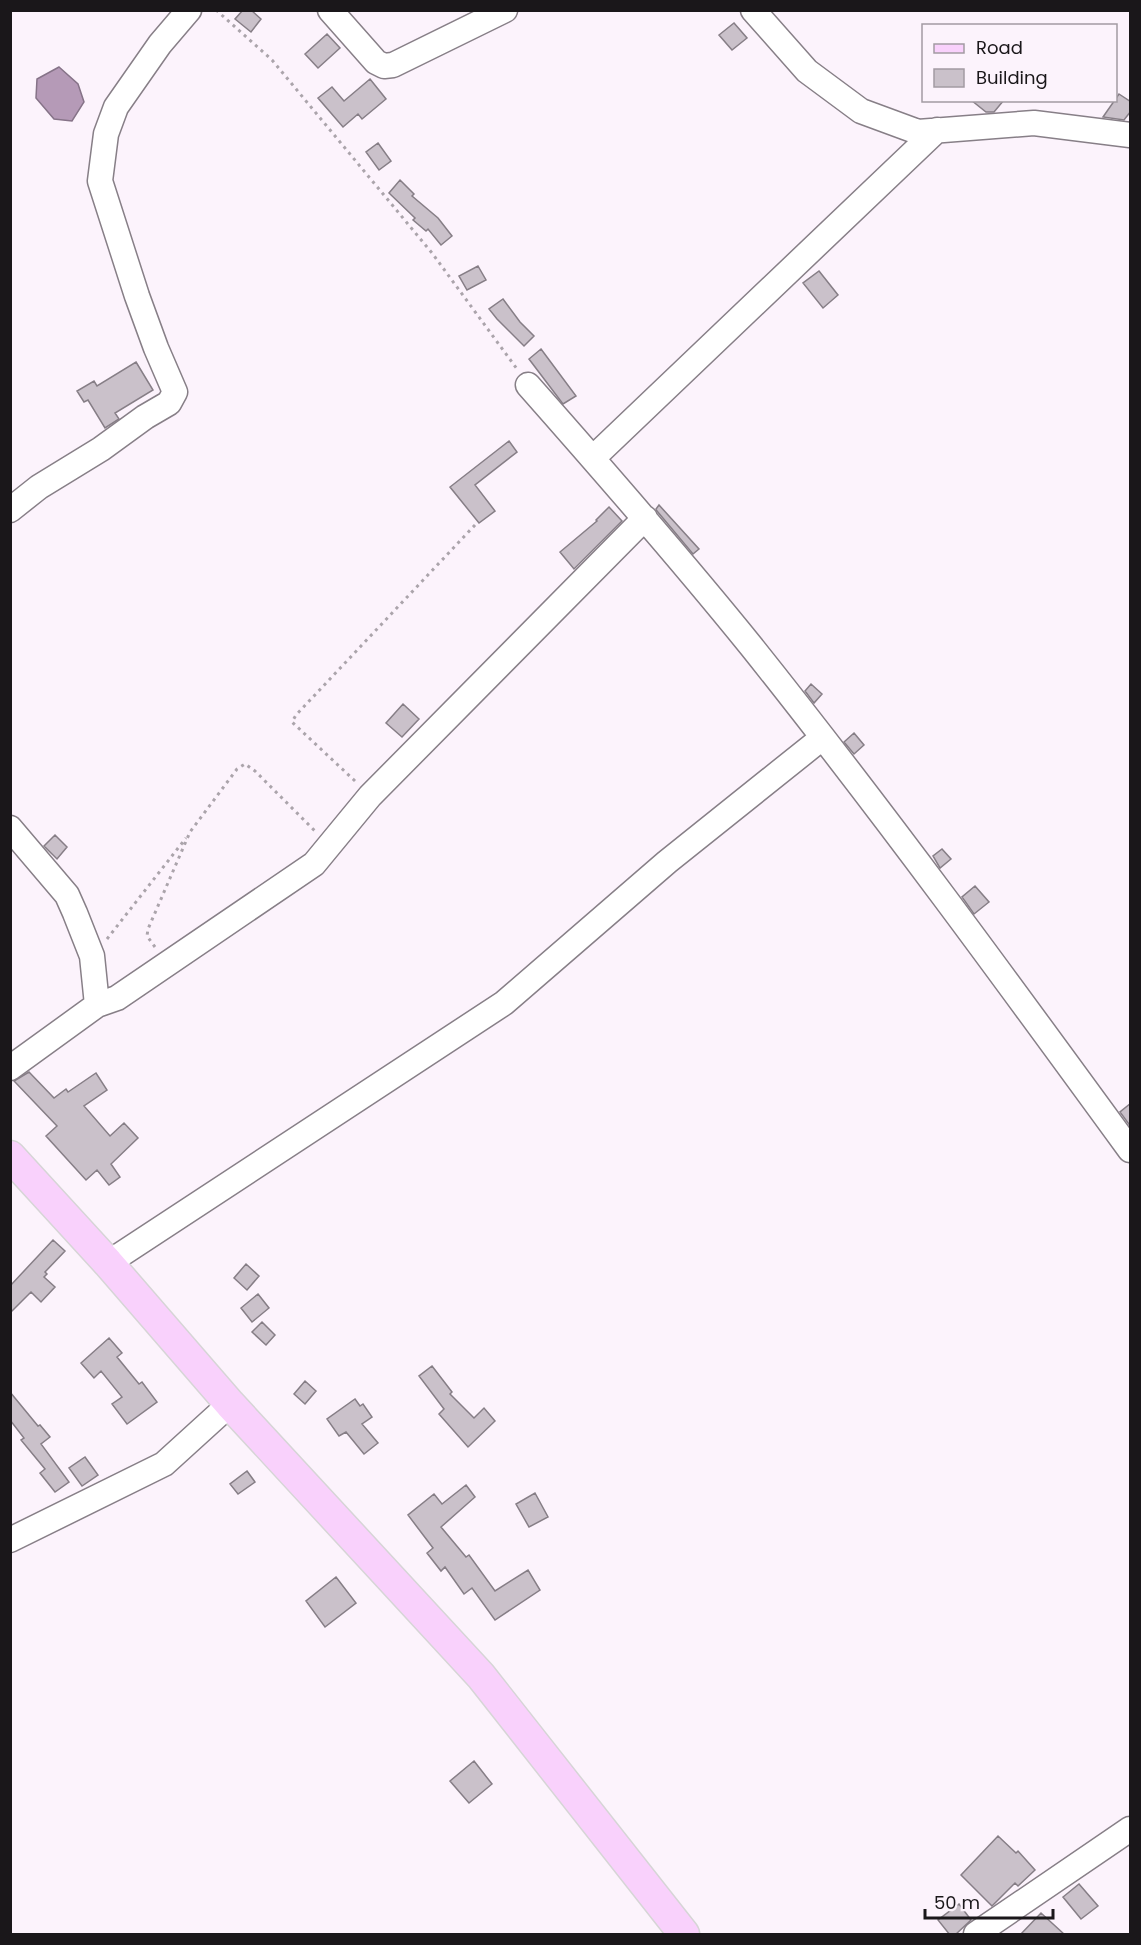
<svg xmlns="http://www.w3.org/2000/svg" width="1141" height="1945" font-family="Poppins,sans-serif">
  <rect width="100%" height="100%" fill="#fcf3fc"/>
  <path fill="#b59ab7" stroke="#867388" stroke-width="1.5" d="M59 67 78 84 84 102 72 121 54 119 36 98 37 79Z"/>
  <path fill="#cac1ca" stroke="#867e86" stroke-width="1.5" d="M243 10H251L261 19 251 32 235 19Z
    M734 23 747 38 732 50 719 35Z
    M327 34 340 48 318 68 305 54Z
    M370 79 386 99 362 119 358 114 343 127 318 98 332 87 344 101Z
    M1119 94 1131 102V111L1124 120 1103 117Z
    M971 100H1004L994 112H986Z
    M378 143 391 161 379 170 366 152Z
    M400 180 414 194 412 196 438 218 452 236 441 245 428 229 426 231 413 220 415 218 389 193Z
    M478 266 486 280 467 290 459 276Z
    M819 271 838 295 823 308 803 283Z
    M503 299 520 322 534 336 524 346 497 319 489 309Z
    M541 349 576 396 563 404 529 359Z
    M136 362 153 390 115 413 119 419 105 428 88 400 84 402 77 391 94 381 97 386Z
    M509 441 517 452 475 485 495 511 479 523 450 487Z
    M659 505 699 549 693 554 657 511 656 509Z
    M609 507 622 521 574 569 560 552 597 521 596 520Z
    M811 684 822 694 814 703 805 691Z
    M403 704 419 719 402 737 386 723Z
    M854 733 864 745 854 754 844 742Z
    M55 835 67 847 57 859 44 846Z
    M942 849 951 859 940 868 933 856Z
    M975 886 989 902 974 914 962 897Z
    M29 1072 54 1098 66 1089 68 1092 96 1073 107 1090 84 1106 110 1136 124 1123 138 1138 111 1164 120 1177 109 1185 97 1170 86 1180 46 1136 57 1126 14 1081Z
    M1131 1103V1127L1120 1112Z
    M53 1240 65 1251 45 1272 47 1274 44 1277 55 1287 41 1302 31 1292 10 1313V1286Z
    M246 1264 259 1276 247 1290 234 1278Z
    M258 1294 269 1308 252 1322 241 1308Z
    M262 1322 275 1335 266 1345 252 1332Z
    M109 1338 122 1353 117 1357 139 1384 142 1382 157 1402 127 1424 112 1404 122 1397 101 1371 94 1378 81 1363Z
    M432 1366 452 1392 450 1394 474 1418 484 1408 495 1421 468 1447 439 1414 444 1409 419 1376Z
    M305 1381 316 1391 305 1404 294 1394Z
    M10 1392 38 1426 40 1425 50 1437 41 1444 69 1482 55 1492 40 1473 45 1469 21 1440 24 1438 10 1420Z
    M355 1399 360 1406 363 1404 372 1417 362 1424 378 1443 364 1454 346 1432 339 1436 327 1419Z
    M85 1457 98 1475 82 1486 69 1468Z
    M247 1471 255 1482 238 1494 230 1484Z
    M466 1485 475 1497 441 1527 466 1557 469 1555 495 1591 528 1570 540 1590 495 1620 472 1588 464 1594 445 1567 441 1571 427 1553 433 1548 408 1515 434 1494 442 1504Z
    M535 1493 548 1517 529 1527 516 1504Z
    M336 1577 356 1603 325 1627 306 1601Z
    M474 1761 492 1784 469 1803 450 1781Z
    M998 1836 1016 1853 1018 1851 1035 1870 1018 1886 1015 1883 992 1906 961 1875Z
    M1079 1884 1098 1906 1081 1919 1063 1897Z
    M959 1904 971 1920 955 1935H950L938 1920Z
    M1041 1913 1065 1935H1020Z"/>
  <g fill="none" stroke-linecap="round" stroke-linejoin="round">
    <g stroke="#877f87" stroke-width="27">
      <path id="minor" d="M330 10 376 62 384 66 393 65 505 10
        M753 10 807 71 861 111 918 132 1034 123 1130 135
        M528 385C604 471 679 557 751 646 882 810 1006 980 1130 1150
        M593 458 937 130
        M10 510 39 487 101 449 145 417 169 403 175 392 156 348 137 296 100 181 106 134 116 107 160 44 189 10
        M10 828 67 895 75 913 92 956 97 1005
        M10 1068 97 1005 117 998 314 864 370 796 645 518
        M108 1263 504 1003 667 862 822 738
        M10 1540 164 1464 230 1404
        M976 1934 1130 1829"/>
    </g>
    <g stroke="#d6d5d6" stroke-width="33">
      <path id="major" d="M10 1156 108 1263 230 1404 481 1676 684 1934"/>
    </g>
    <path stroke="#aba4ab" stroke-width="3" stroke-dasharray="3 4.5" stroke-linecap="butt" d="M216 10 272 60 432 253 517 369
      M355 781 292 722 296 715 475 525
      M107 939 186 838
      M155 947 147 936 148 929 190 832 237 769 245 764 255 771 315 831"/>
    <use href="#minor" stroke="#fff" stroke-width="24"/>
    <use href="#major" stroke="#f9d1fc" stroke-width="30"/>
  </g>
  <rect width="1141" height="1945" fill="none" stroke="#1a171a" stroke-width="24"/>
  <rect x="922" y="24" width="195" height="78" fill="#fcf3fc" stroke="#a29ba2" stroke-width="1.5"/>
  <rect x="934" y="44" width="30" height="9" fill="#f9d1fc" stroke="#a29ba2" stroke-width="1.5"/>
  <text x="976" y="54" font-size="18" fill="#1a171a">Road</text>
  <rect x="934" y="69" width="30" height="18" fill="#cac1ca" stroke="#a29ba2" stroke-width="1.5"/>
  <text x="976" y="84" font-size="18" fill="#1a171a">Building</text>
  <path d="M925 1909v9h128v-9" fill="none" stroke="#1a171a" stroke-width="3"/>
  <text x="934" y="1909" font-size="18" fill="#1a171a" stroke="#fcf3fc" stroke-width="4.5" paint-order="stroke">50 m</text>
</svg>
